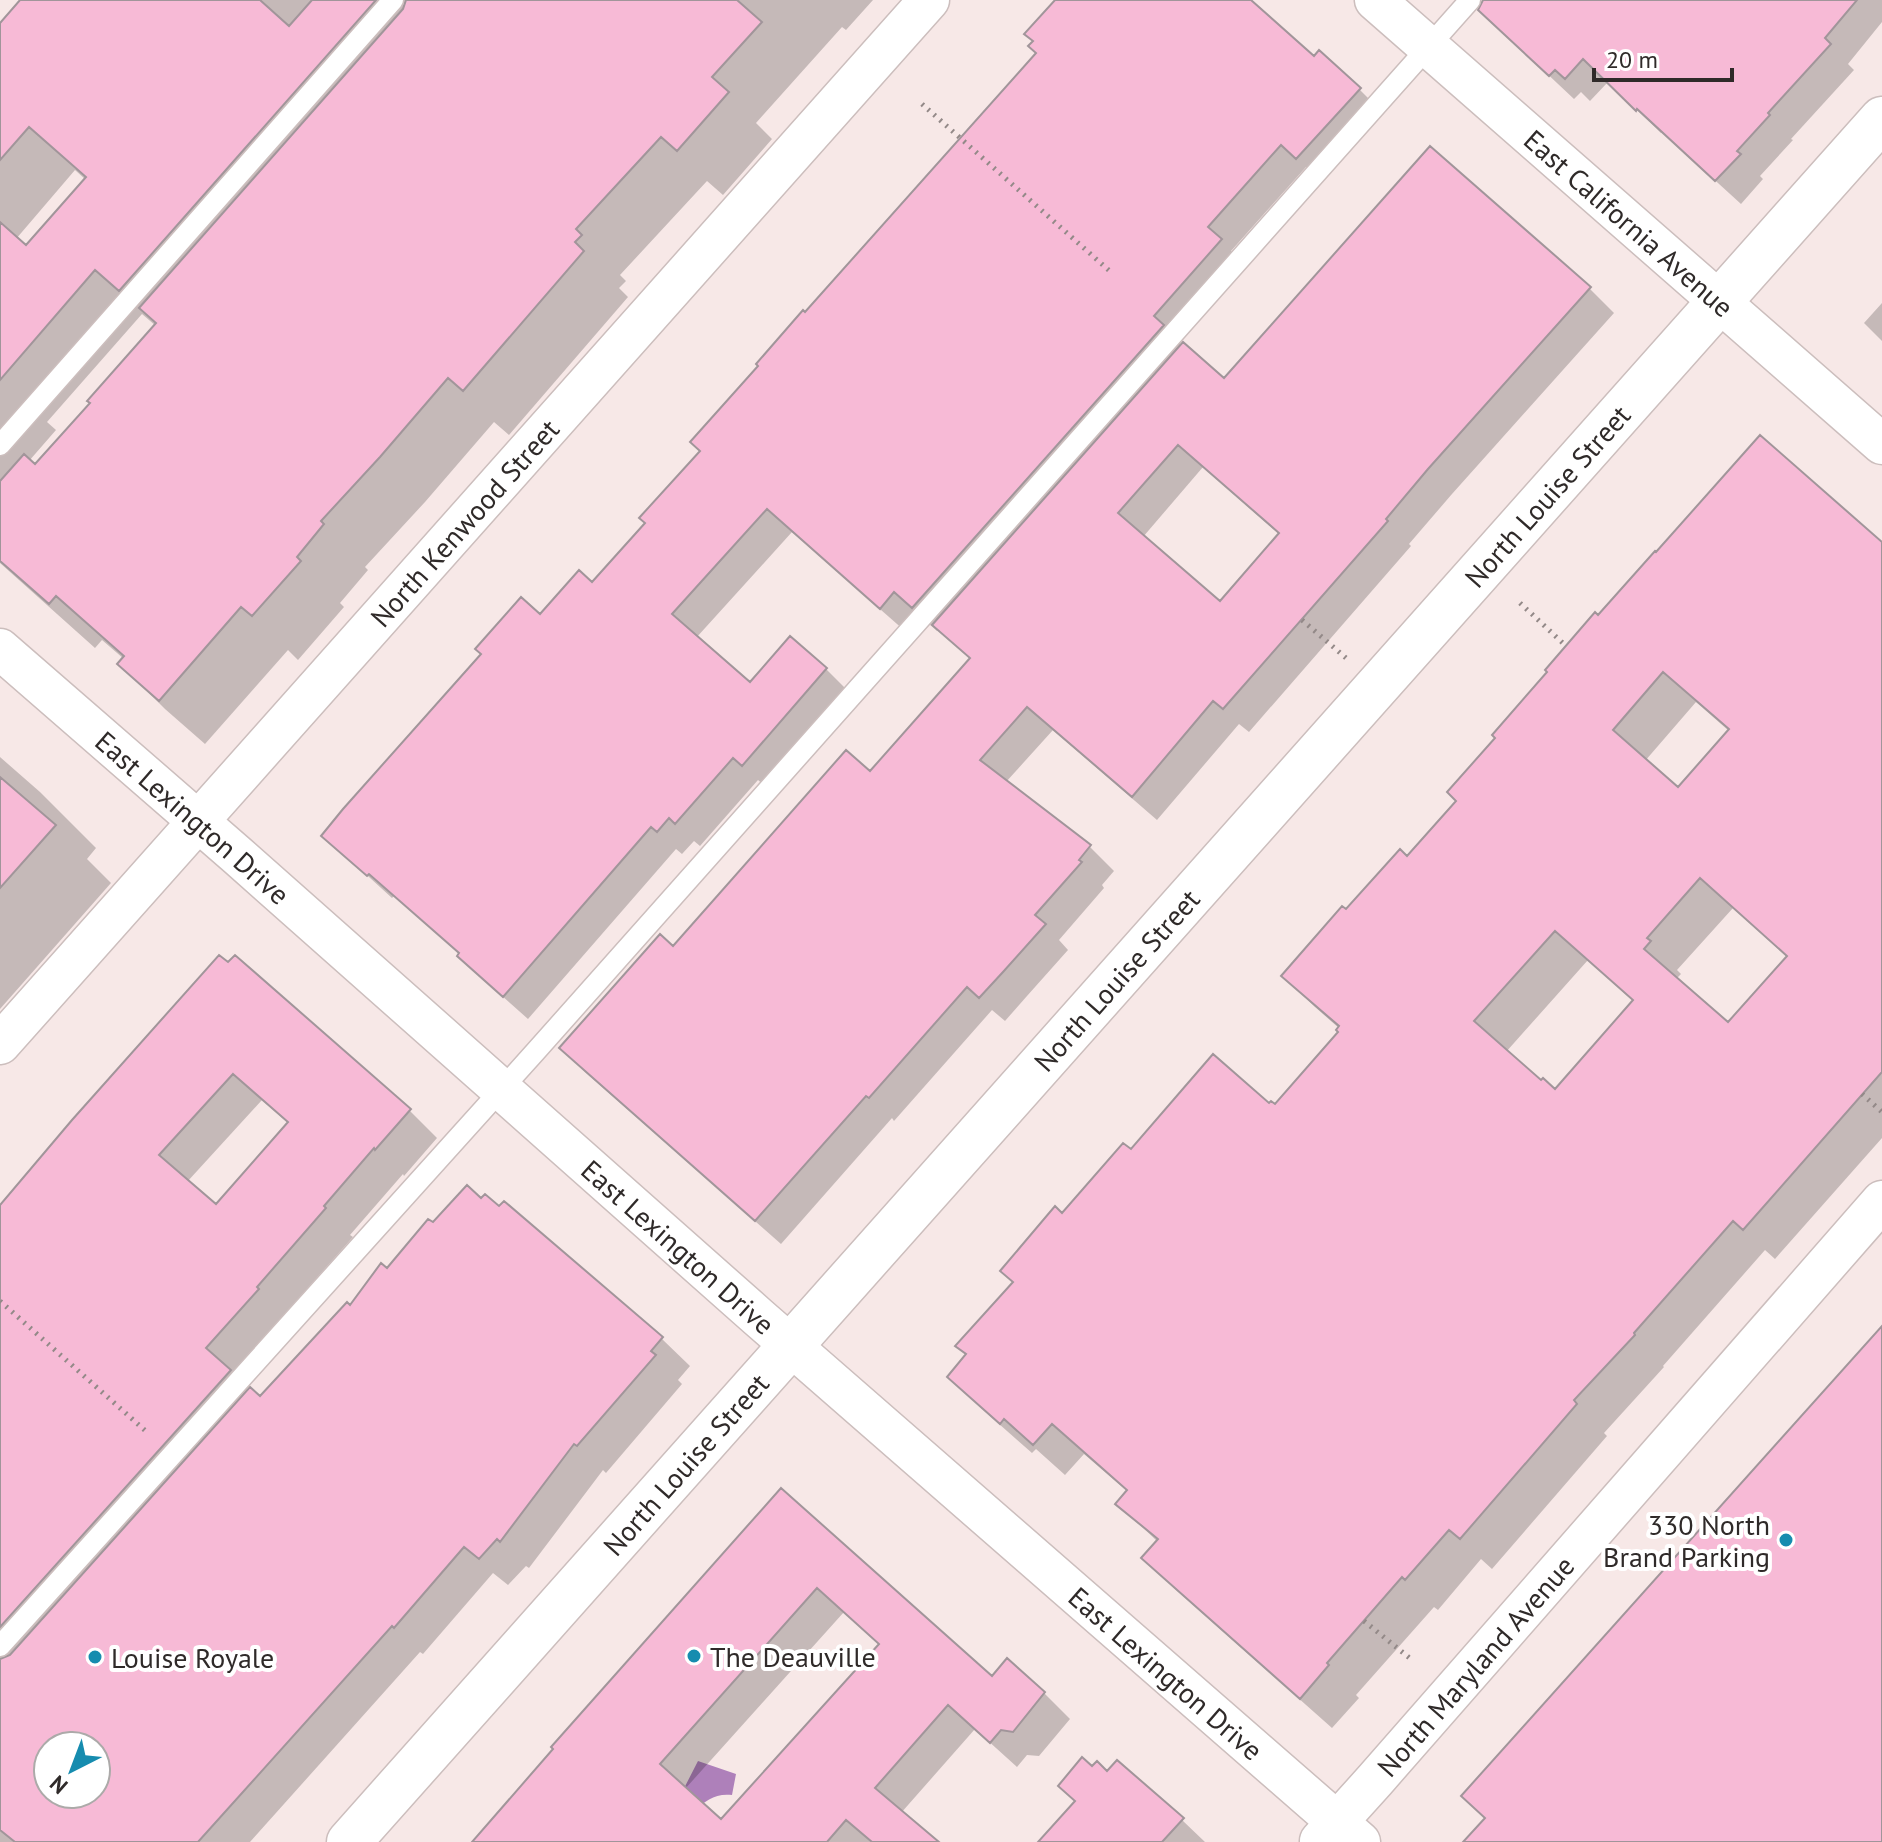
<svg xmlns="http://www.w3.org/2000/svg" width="1882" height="1842" font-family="'PT Sans',sans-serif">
  <rect width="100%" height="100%" fill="#f7e8e7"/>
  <path fill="#ae80ba" d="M698 1761 736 1774 732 1795C715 1793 706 1801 693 1811L677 1802Z"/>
  <path fill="#0003" fill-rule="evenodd" d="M20 0H873L846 30 842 27 756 123 772 139 723 195 707 181 620 275 626 281 619 288 628 297 509 435 494 422 425 502 365 567 368 570 340 603 344 607 298 660 288 650 205 744 165 709 120 664 124 659 102 640 95 648 0 563V27ZM75 170 86 180 27 248 16 239ZM142 314 156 326 92 403 35 466 29 461 56 430 47 422Z
    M1057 0H1249L1315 58 1359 89 1383 113 1322 181 1306 167 1231 251 1244 264 1177 341 1224 381 1430 149 1590 289 1614 313 1452 494 1409 544 1411 546 1249 732 1239 724 1157 820 1053 730 1006 782 1090 847 1114 871 1102 885 1104 888 1059 940 1068 950 1027 996 1005 1021 992 1010 894 1121 892 1118 781 1244 586 1073 562 1048 870 774 971 659 938 629 937 631 919 615 905 631 792 532 696 638 750 685 826 669 850 693 767 788 758 780 700 846 694 841 682 854 676 849 528 1019 484 980 460 956 461 955 394 896 392 898 324 836 540 616 592 584 647 523 806 315 1038 53ZM1203 467 1280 535 1220 604 1143 537Z
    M1489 0H1882V22L1848 64 1854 70 1791 139 1793 140 1760 176 1763 179 1741 204 1662 132 1661 133 1608 82 1590 101 1581 92 1574 99 1508 37Z
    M1882 303V341L1864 323Z
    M1882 545V1138L1775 1259 1765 1250 1663 1366 1664 1367 1604 1433 1607 1436 1492 1569 1481 1559 1438 1610 1434 1607 1356 1695 1359 1698 1332 1728 1175 1589 1144 1558 1158 1542 1118 1504 1128 1492 1084 1454 1065 1475 1036 1449 1032 1453 981 1408 950 1377 968 1356 1015 1283 1063 1216 1131 1152 1269 1106 1275 1107 1341 1032 1340 1029 1315 1007 1283 976 1346 912 1407 858 1459 801 1598 618ZM1696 702 1729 731 1678 790 1645 761ZM1733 908 1788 958 1728 1025 1676 979 1681 974 1677 970ZM1588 960 1634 1002 1555 1091 1506 1052Z
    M0 757 40 792 96 848 87 859 111 883 0 1009Z
    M235 957 410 1111 437 1138 404 1176 403 1174 350 1235 353 1237 283 1316 285 1318 234 1376 249 1391 260 1398 433 1224 481 1200 499 1209 504 1204 662 1339 690 1366 678 1380 682 1384 606 1473 603 1470 529 1568 526 1566 508 1585 493 1573 423 1654 420 1652 250 1842H0V1207ZM262 1100 289 1124 216 1207 187 1182ZM48 1746H96V1794H48Z
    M781 1491 992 1679 1044 1693 1070 1719 1039 1756 1027 1755 1017 1767 975 1729 901 1813 935 1842H475ZM844 1612 880 1645 722 1822 685 1789Z
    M1117 1763 1182 1820 1205 1842H1041L1077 1802 1092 1769 1108 1774Z"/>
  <path fill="#f7bad6" stroke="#a1959a" stroke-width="2" fill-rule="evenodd" d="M20 0H260L289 26 312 0H376L119 291 95 270 0 380V222L26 245 86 177 29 127 0 160V23Z
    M406 0H737L762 22 712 77 729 92 677 151 661 137 576 229 582 235 575 242 584 251 463 391 448 378 380 457 321 521 324 524 297 557 301 561 252 616 241 607 159 701 117 664 124 656 56 596 49 604 0 561V481L24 454 35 464 90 403 87 401 156 323 139 308 403 9Z
    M1055 0H1251L1314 56 1319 50 1361 88 1296 159 1281 145 1208 227 1222 239 1154 316 1164 325 912 608 894 592 880 609 767 509 672 614 750 682 790 636 827 668 742 766 733 758 675 824 669 818 657 832 651 827 503 997 457 956 459 953 369 874 367 876 321 836 343 809 481 654 475 649 521 597 540 614 579 570 592 582 645 523 639 518 700 451 690 442 758 366 756 364 803 310 805 312 1036 53 1028 46 1033 41 1024 34Z
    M1483 0H1857L1825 38 1831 44 1768 113 1770 115 1737 151 1741 154 1715 181 1637 109 1636 111 1583 59 1565 79 1555 70 1549 76 1478 10Z
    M1430 146 1591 287 1428 469 1386 519 1388 521 1223 709 1213 701 1132 797 1027 707 980 760 1091 845 1079 860 1082 862 1035 915 1046 924 1003 972 979 998 967 987 869 1098 866 1096 755 1221 559 1048 660 934 673 946 846 750 870 771 970 658 932 625 1183 342 1224 378ZM1178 445 1279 533 1220 601 1118 513Z
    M1760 435 1882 542V1072L1743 1230 1733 1221 1634 1333 1635 1335 1574 1400 1577 1404 1460 1539 1449 1530 1405 1580 1402 1577 1327 1663 1329 1665 1300 1699 1141 1558 1158 1539 1115 1504 1127 1490 1052 1424 1033 1445 1004 1419 1000 1424 947 1377 966 1354 955 1346 1013 1282 1000 1271 1055 1206 1062 1213 1123 1143 1131 1149 1213 1054 1269 1103 1271 1101 1275 1104 1338 1032 1336 1030 1339 1026 1281 976 1342 906 1346 909 1400 849 1407 856 1456 801 1447 792 1495 738 1492 735 1547 672 1545 670 1595 612 1598 615 1655 551 1656 552ZM1663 672 1729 729 1678 787 1613 730ZM1700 878 1787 956 1728 1022 1644 949 1651 941 1647 938ZM1555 931 1633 1000 1555 1089 1543 1078 1541 1080 1474 1021Z
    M0 777 56 825 0 888Z
    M219 955 228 962 235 955 411 1109 375 1150 374 1148 324 1206 326 1208 257 1287 259 1289 206 1348 231 1370 0 1627V1205L72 1120ZM233 1074 288 1122 216 1204 159 1155Z
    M467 1185 481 1198 485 1194 499 1206 504 1201 663 1337 651 1351 656 1355 577 1446 574 1444 500 1542 497 1539 479 1559 464 1547 394 1628 392 1626 198 1842H15L0 1830V1659L10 1655 250 1387 260 1396 347 1302 350 1305 381 1263 387 1268 428 1219 433 1222ZM48 1746H96V1794H48Z
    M1882 1326V1842H1463L1485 1818 1461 1796Z
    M781 1488 992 1676 1007 1658 1045 1692 1013 1732 1001 1730 990 1743 948 1705 875 1788 939 1842H872L846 1820 827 1842H472L553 1749 551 1747ZM817 1588 879 1644 721 1819 660 1764Z
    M1082 1757 1092 1766 1097 1761 1107 1771 1117 1760 1184 1818 1162 1842H1038L1075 1801 1058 1786Z"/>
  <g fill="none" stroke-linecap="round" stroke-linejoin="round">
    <g stroke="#ccbebd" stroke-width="23">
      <path id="service" d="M0 445 393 0
        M0 1646 536 1051 1470 0"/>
    </g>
    <g stroke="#ccbebd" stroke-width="43">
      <g id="minor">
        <path id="s1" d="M1375 0 1882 444"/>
        <path id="s2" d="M0 649 238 856 758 1317 1360 1842"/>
        <path id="s3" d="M0 1044 929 0"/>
        <path id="s4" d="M1320 1841 1375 1780 1882 1201"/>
      </g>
    </g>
    <g stroke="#ccbebd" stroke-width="47">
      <g id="tertiary">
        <path id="s5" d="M349 1842 1882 119"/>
      </g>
    </g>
    <path stroke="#938988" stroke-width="5" stroke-dasharray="2 6" stroke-linecap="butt" d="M922 104 1113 274
      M1520 603 1566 646
      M1302 620 1346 658
      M1862 1094 1882 1112
      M0 1301 149 1434
      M1364 1621 1412 1660"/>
    <use href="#service" stroke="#fff" stroke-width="20"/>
    <use href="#minor" stroke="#fff" stroke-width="40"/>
    <use href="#tertiary" stroke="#fff" stroke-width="44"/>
  </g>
  <g fill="#168caf" stroke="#fff" stroke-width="3">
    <circle cx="1786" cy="1540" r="8"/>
    <circle cx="694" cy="1656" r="8"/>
    <circle cx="95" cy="1657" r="8"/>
  </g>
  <g text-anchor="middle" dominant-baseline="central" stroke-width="8" stroke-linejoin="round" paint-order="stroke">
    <g font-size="28" fill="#2f2a29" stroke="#fff">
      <text stroke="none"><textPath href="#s1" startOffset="338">East California Avenue</textPath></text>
      <text stroke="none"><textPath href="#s5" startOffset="1802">North Louise Street</textPath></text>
      <text stroke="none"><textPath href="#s3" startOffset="698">North Kenwood Street</textPath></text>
      <text stroke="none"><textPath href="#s2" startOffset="256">East Lexington Drive</textPath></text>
      <text stroke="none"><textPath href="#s5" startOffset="1154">North Louise Street</textPath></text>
      <text stroke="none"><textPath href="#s2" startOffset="904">East Lexington Drive</textPath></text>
      <text stroke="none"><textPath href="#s5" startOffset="506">North Louise Street</textPath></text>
      <text stroke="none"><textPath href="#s4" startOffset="234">North Maryland Avenue</textPath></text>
      <text stroke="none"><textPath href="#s2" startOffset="1552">East Lexington Drive</textPath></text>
    </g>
    <g font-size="28" fill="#2f2a29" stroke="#fff" text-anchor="start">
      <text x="1770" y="1524" text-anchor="end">330 North<tspan x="1770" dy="32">Brand Parking</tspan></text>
      <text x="710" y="1656">The Deauville</text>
      <text x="111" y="1657">Louise Royale</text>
    </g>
  </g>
  <g transform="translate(72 1770) rotate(222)"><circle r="38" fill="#ffffff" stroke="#acaaa9" stroke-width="2"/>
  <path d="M0-6L14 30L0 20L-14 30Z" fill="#168caf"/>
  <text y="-12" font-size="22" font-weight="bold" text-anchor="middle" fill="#2f2a29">N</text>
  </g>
  <path d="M1594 68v12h138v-12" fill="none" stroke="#2f2a29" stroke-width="4"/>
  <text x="1606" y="68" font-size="24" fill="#2f2a29" stroke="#ffffff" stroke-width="6" paint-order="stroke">20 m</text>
</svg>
